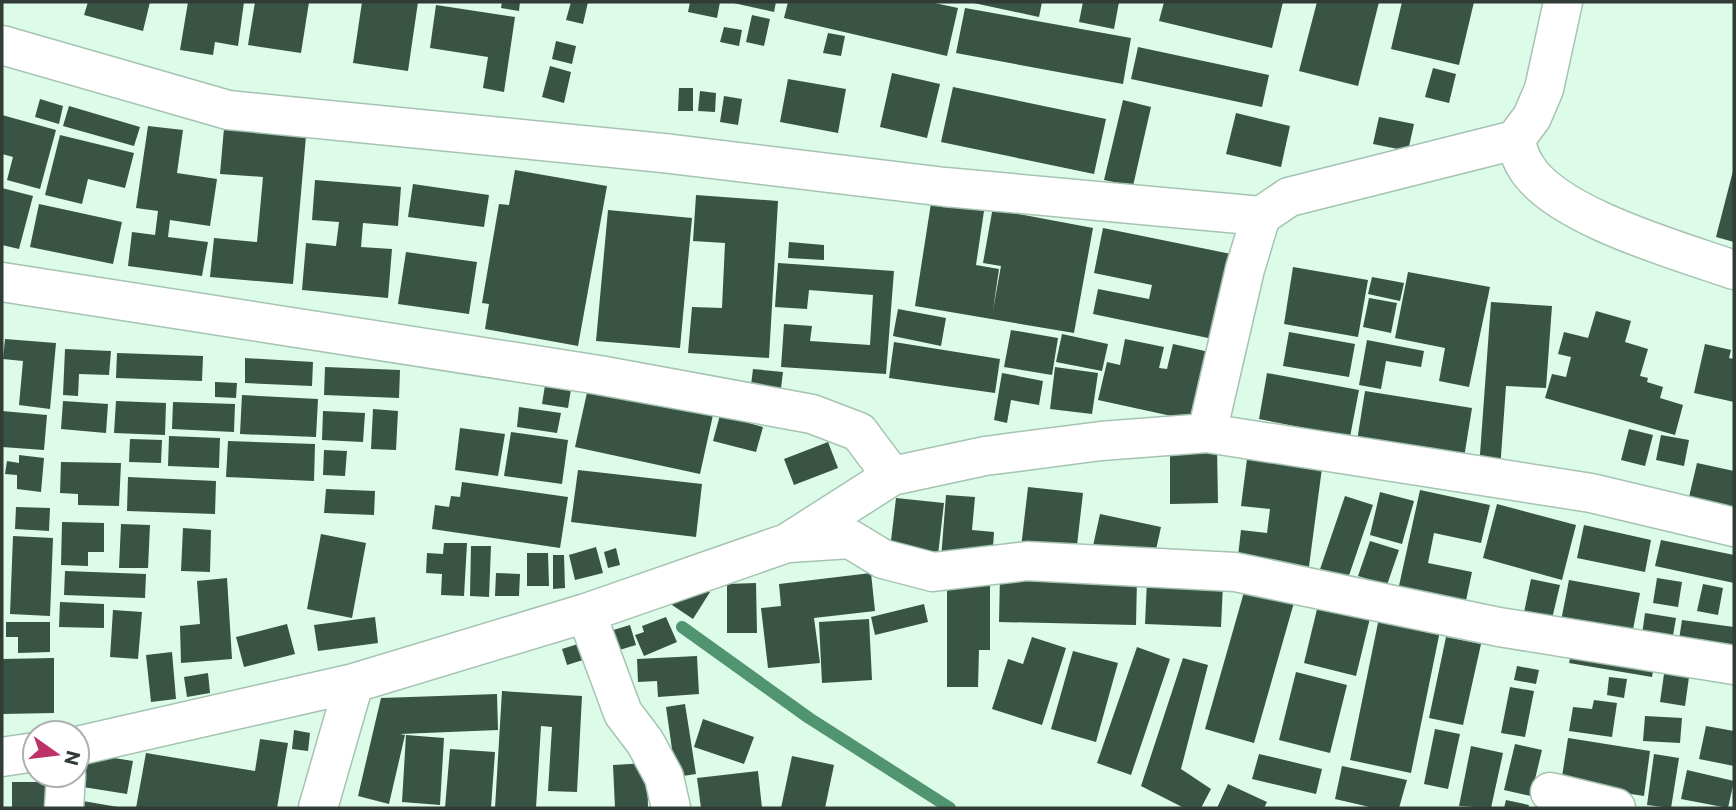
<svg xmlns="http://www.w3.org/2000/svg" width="1736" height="810" font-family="Commissioner,sans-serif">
  <rect width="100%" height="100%" fill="#dcfbe8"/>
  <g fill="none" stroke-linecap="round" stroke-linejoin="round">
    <path stroke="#509470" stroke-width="12" d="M682 627 809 718 950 808"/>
  </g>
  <path fill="#395344" d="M88 2H150L143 31 84 15Z
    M188 2H244L238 46 215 42 213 55 180 50Z
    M255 2H309L301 53 248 45Z
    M362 2H418L408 71 353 63Z
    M502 2H520L519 11 501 8Z
    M571 2H588L583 24 566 20Z
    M690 2H720L717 18 688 12Z
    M729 2H776L774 12Z
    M788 2H930L958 8 947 56 784 18Z
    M969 2H1042L1039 17Z
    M1083 2H1119L1114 29 1079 22Z
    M1164 2H1283L1272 48 1159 21Z
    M1317 2H1379L1358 86 1299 71Z
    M1402 2H1474L1459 65 1391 49Z
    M436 5 515 17 504 92 483 88 488 57 430 48Z
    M965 8 1131 38 1123 84 956 53Z
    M752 15 770 19 764 46 746 42Z
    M724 27 742 30 739 46 720 42Z
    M828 33 845 36 841 56 823 53Z
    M556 41 576 46 572 64 552 59Z
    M1138 47 1269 75 1262 107 1131 79Z
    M550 66 571 72 564 103 542 97Z
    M1433 68 1456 74 1449 103 1425 97Z
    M892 73 940 84 927 138 880 127Z
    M788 79 846 89 838 133 780 122Z
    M953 87 1106 119 1094 174 941 142Z
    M679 88H693V111H678Z
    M700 91 716 93 715 112 698 111Z
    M724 96 742 99 738 125 720 122Z
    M40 99 63 106 59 124 35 117Z
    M1123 100 1151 107 1133 186 1104 180Z
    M69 106 140 127 134 146 63 126Z
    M1236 113 1290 126 1281 167 1226 154Z
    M2 115 56 130 40 189 7 180 13 157 2 154Z
    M1379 117 1414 124 1408 151 1373 144Z
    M148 126 183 130 177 173 217 179 210 226 170 220 168 237 208 242 202 276 128 266 132 232 155 235 158 211 136 208Z
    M224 128 306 136 293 284 210 277 214 238 257 242 263 177 220 174Z
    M60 135 134 153 125 188 88 179 82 204 45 195Z
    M515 170 607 186 578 346 485 329 489 304 482 303 499 204 509 205Z
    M1733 171H1734V242L1716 237Z
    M315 180 401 187 398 226 363 223 361 247 392 249 388 298 302 290 306 243 336 246 339 222 312 220Z
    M413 184 489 195 484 227 408 217Z
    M2 188 33 196 19 249 2 245Z
    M696 195 778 201 769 358 688 353 692 307 722 308 725 243 693 241Z
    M994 201 1015 204 1013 213 1093 228 1074 333 915 306 931 203 984 211 976 265 999 269 993 310 1001 266 983 263Z
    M39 204 122 222 113 264 30 247Z
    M608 210 692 218 680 348 596 341Z
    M1103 228 1231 254 1213 339 1093 314 1098 289 1149 299 1152 285 1094 273Z
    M789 242 824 245V260L788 258Z
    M406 252 477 262 469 314 398 304Z
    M778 263 894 271 886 374 781 367 784 324 812 326 810 341 870 345 873 295 809 290 807 309 775 307Z
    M1293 267 1368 280 1358 337 1284 324Z
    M1408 272 1490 287 1469 387 1439 381 1445 348 1395 338Z
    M1372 277 1404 283 1400 301 1368 294Z
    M1369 298 1397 303 1391 333 1363 327Z
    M1491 302 1552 306 1546 388 1506 386 1500 470 1479 468Z
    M898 309 946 318 941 346 893 336Z
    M1596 311 1631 321 1625 342 1648 349 1640 376 1648 378 1647 382 1663 387 1660 398 1683 405 1675 435 1545 398 1552 374 1566 377 1571 357 1558 354 1564 332 1588 338Z
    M1011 330 1058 338 1052 375 1004 367Z
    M1289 332 1355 344 1349 377 1283 366Z
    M1062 334 1108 344 1102 371 1056 362Z
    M5 339 56 343 50 409 19 405 23 361 3 359Z
    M1125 339 1164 347 1159 368 1167 369 1173 344 1214 353 1199 422 1098 400 1107 362 1120 365Z
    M1367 340 1424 351 1421 367 1386 361 1381 389 1359 385Z
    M894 342 1000 359 995 393 889 378Z
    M1705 344 1731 350 1729 358 1734 359V402L1694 393Z
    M65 349 111 351 109 375 79 374 78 396 63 395Z
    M117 353 203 356 202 381 116 378Z
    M245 358 313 362 312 386 245 383Z
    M325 367 400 370 399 398 324 395Z
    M1055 367 1098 373 1092 414 1050 409Z
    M753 369 783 372 779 404 749 401Z
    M1002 373 1043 381 1039 405 1011 400 1007 423 994 420Z
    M1267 373 1359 390 1350 437 1259 419Z
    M546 379 572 383 568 408 542 404Z
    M215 382 237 383 236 398 215 397Z
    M588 388 713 415 700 474 575 447Z
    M1365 391 1472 408 1463 464 1356 447Z
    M242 395 318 399 316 437 240 434Z
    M63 401 108 404 106 433 61 429Z
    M116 401 166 403 165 435 114 433Z
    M173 402 235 404 234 432 172 429Z
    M519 407 561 413 557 433 517 427Z
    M373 409 398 411 396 450 371 449Z
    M2 411 47 415 44 450 2 447Z
    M323 411 365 413 363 442 322 440Z
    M720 415 763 427 756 452 713 441Z
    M460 428 505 434 498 476 455 470Z
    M1629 429 1653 435 1645 466 1621 460Z
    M511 432 568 440 562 484 504 476Z
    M1661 435 1689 440 1684 466 1656 460Z
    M169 436 220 438 219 468 168 466Z
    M130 439 162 440 161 463 129 462Z
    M228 441 315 444 314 481 226 477Z
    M828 442 838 468 794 485 784 459Z
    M1217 449 1218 503 1170 504V450Z
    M324 450 347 451 345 476 323 475Z
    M19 455 44 458 41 492 17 489V475L5 474 7 461 19 463Z
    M1247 459 1322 468 1308 574 1237 565 1241 530 1267 533 1270 509 1241 506Z
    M61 462 121 463 119 506 78 505V494L60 493Z
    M1697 463 1734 471V508L1689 497Z
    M578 470 702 484 696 537 571 522Z
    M128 477 216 481 215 514 127 511Z
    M462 482 568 497 560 548 432 529 435 505 449 507 451 496 460 497Z
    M1028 487 1083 493 1076 554 1021 548Z
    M326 489 375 491 374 515 324 513Z
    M1420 490 1490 505 1481 543 1434 533 1428 563 1472 572 1464 610 1397 595Z
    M1380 492 1414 501 1402 544 1370 535Z
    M946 495 975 497 972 530 994 532 992 563 941 559Z
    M1345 496 1373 505 1343 593 1315 584Z
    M896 498 944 503 938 555 890 549Z
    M1497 504 1576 525 1562 580 1483 558Z
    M16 507 50 508 49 531 15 529Z
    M1100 514 1161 527 1154 559 1093 546Z
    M62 522 104 523V552H88V566L61 565Z
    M121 524 150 525 148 568H119Z
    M1584 525 1651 540 1645 572 1577 558Z
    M183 528 211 530 210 572 181 571Z
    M321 534 366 543 352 618 307 609Z
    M13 536 53 538 50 616 10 614Z
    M1661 540 1734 555V583L1655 566Z
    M1370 541 1399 550 1387 585 1358 576Z
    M444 543H467L464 596 441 595 442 574 426 573 427 553 443 554Z
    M471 546H491L489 597 470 596Z
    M596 547 603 573 575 580 569 555Z
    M616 548 620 565 608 568 604 552Z
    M527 553H548L549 586H527Z
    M553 555H564L565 588 553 589Z
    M65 571 146 574 145 598 64 595Z
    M496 573 520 574 519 596H495Z
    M871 573 875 611 814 618 820 663 768 668 761 608 781 606 779 584Z
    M1000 575 1137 578 1136 625 999 622Z
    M689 577 710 592 693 619 672 605Z
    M227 578 232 659 181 663 180 626 200 624 197 581Z
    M1657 578 1682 582 1678 607 1653 603Z
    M947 579H990V650H979L978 687H947Z
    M1531 579 1560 585 1551 623 1523 617Z
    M1569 580 1640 593 1631 640 1560 626Z
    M1147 581 1223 584 1221 627 1145 624Z
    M756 583 757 633H727V584Z
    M1703 584 1723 588 1718 615 1697 611Z
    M1246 585 1295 599 1254 743 1205 729Z
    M1319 601 1371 614 1356 676 1304 663Z
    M60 602 104 604V628L59 627Z
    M924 604 928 622 875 635 871 617Z
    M113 610 142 612 138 659 110 657Z
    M1380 613 1441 626 1411 773 1350 760Z
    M1645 613 1676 618 1671 647 1641 642Z
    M375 617 378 643 318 651 314 625Z
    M666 617 677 642 644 656 635 635 644 632 642 626Z
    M869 619 872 680 822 683 819 622Z
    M1682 620 1734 627V653L1678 646Z
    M6 622H50V652L18 653V637H6Z
    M287 624 295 654 244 667 236 637Z
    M630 625 636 645 616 651 610 631Z
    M1032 637 1066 648 1042 725 992 709 1008 659 1023 664Z
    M1446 637 1481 644 1463 725 1429 718Z
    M578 644 583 660 567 665 562 649Z
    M1573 645 1655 660 1652 677 1569 663Z
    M1137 647 1170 659 1131 775 1097 763Z
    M1073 651 1118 663 1096 742 1051 729Z
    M172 652 176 699 151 702 146 655Z
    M697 656 699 694 658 697 657 681 638 682 637 659Z
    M54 658V713L2 714V659Z
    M1183 658 1208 665 1181 769 1211 789 1201 808H1184L1141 786Z
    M1517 666 1539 670 1536 684 1514 680Z
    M1665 667 1690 670 1685 706 1660 702Z
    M1296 672 1347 685 1330 753 1279 740Z
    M208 673 210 693 187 697 184 677Z
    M1609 677 1627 679 1624 698 1607 695Z
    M1510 687 1534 691 1525 737 1501 733Z
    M502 691 582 696 577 792 548 791 552 727 541 726 536 808H495Z
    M497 694 498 730 400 734 405 735 389 804 358 796 381 698Z
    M1594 700 1617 703 1612 737 1569 731 1573 707 1592 709Z
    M685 704 696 774 676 777 666 707Z
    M1645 716 1682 718 1680 743 1643 741Z
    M703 719 754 737 744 764 694 747Z
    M1706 726 1734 731V766L1699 759Z
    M1435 729 1460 734 1448 789 1424 784Z
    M294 730 310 733 308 751 292 749Z
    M406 735 444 738 440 805 402 802Z
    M1568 738 1650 751 1644 796 1561 783Z
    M260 739 288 743 277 808H136L146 753 255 771Z
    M1515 744 1542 750 1531 796 1504 790Z
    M1471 746 1503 753 1491 808 1459 806Z
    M450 749 495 752 491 808H445Z
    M89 754 133 761 127 794 83 787Z
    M1259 754 1322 769 1316 794 1252 779Z
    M1654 754 1679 758 1671 808 1647 805Z
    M792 756 834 765 825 808H781Z
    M647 763 648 808H615L613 765Z
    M1342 766 1407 780 1399 808H1374L1335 799Z
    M1687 770 1734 781 1728 808 1681 799Z
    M758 771 762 808H701L697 778Z
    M12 782H55L54 808H12Z
    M1228 784 1267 802 1264 808H1217Z
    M1506 800 1529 805 1528 808H1504Z
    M83 801 118 807V808H82Z"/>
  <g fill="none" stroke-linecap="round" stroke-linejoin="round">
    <g stroke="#a6c3b2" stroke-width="41">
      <path id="minor" d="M2 45 228 110 663 153 945 187 1261 216
        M1515 140C1518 148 1520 158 1525 165 1553 216 1680 251 1734 270
        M2 282 599 375 812 414 859 432 892 476
        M1207 433 1245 269 1261 216 1289 197 1515 140 1532 117 1544 89 1563 2
        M789 543 850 539 883 559 933 572 1027 561 1235 572 1499 627 1734 665
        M586 613 623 713 645 742 664 777 671 808
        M77 746 354 683 586 613 787 543 892 476 985 456 1101 441 1207 433 1591 493 1734 527
        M2 757 35 752
        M1550 792 1616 808
        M64 808 66 775
        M318 808 354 683"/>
    </g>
    <use href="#minor" stroke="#fff" stroke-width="38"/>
  </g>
  <rect width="1736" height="810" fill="none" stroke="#303c35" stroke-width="7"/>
  <g transform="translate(56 754) rotate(104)"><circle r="33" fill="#ffffff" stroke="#acb1ae" stroke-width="2"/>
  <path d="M0-5L12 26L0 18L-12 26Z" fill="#be3269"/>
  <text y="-10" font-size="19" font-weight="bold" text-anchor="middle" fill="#303c35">N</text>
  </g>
</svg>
